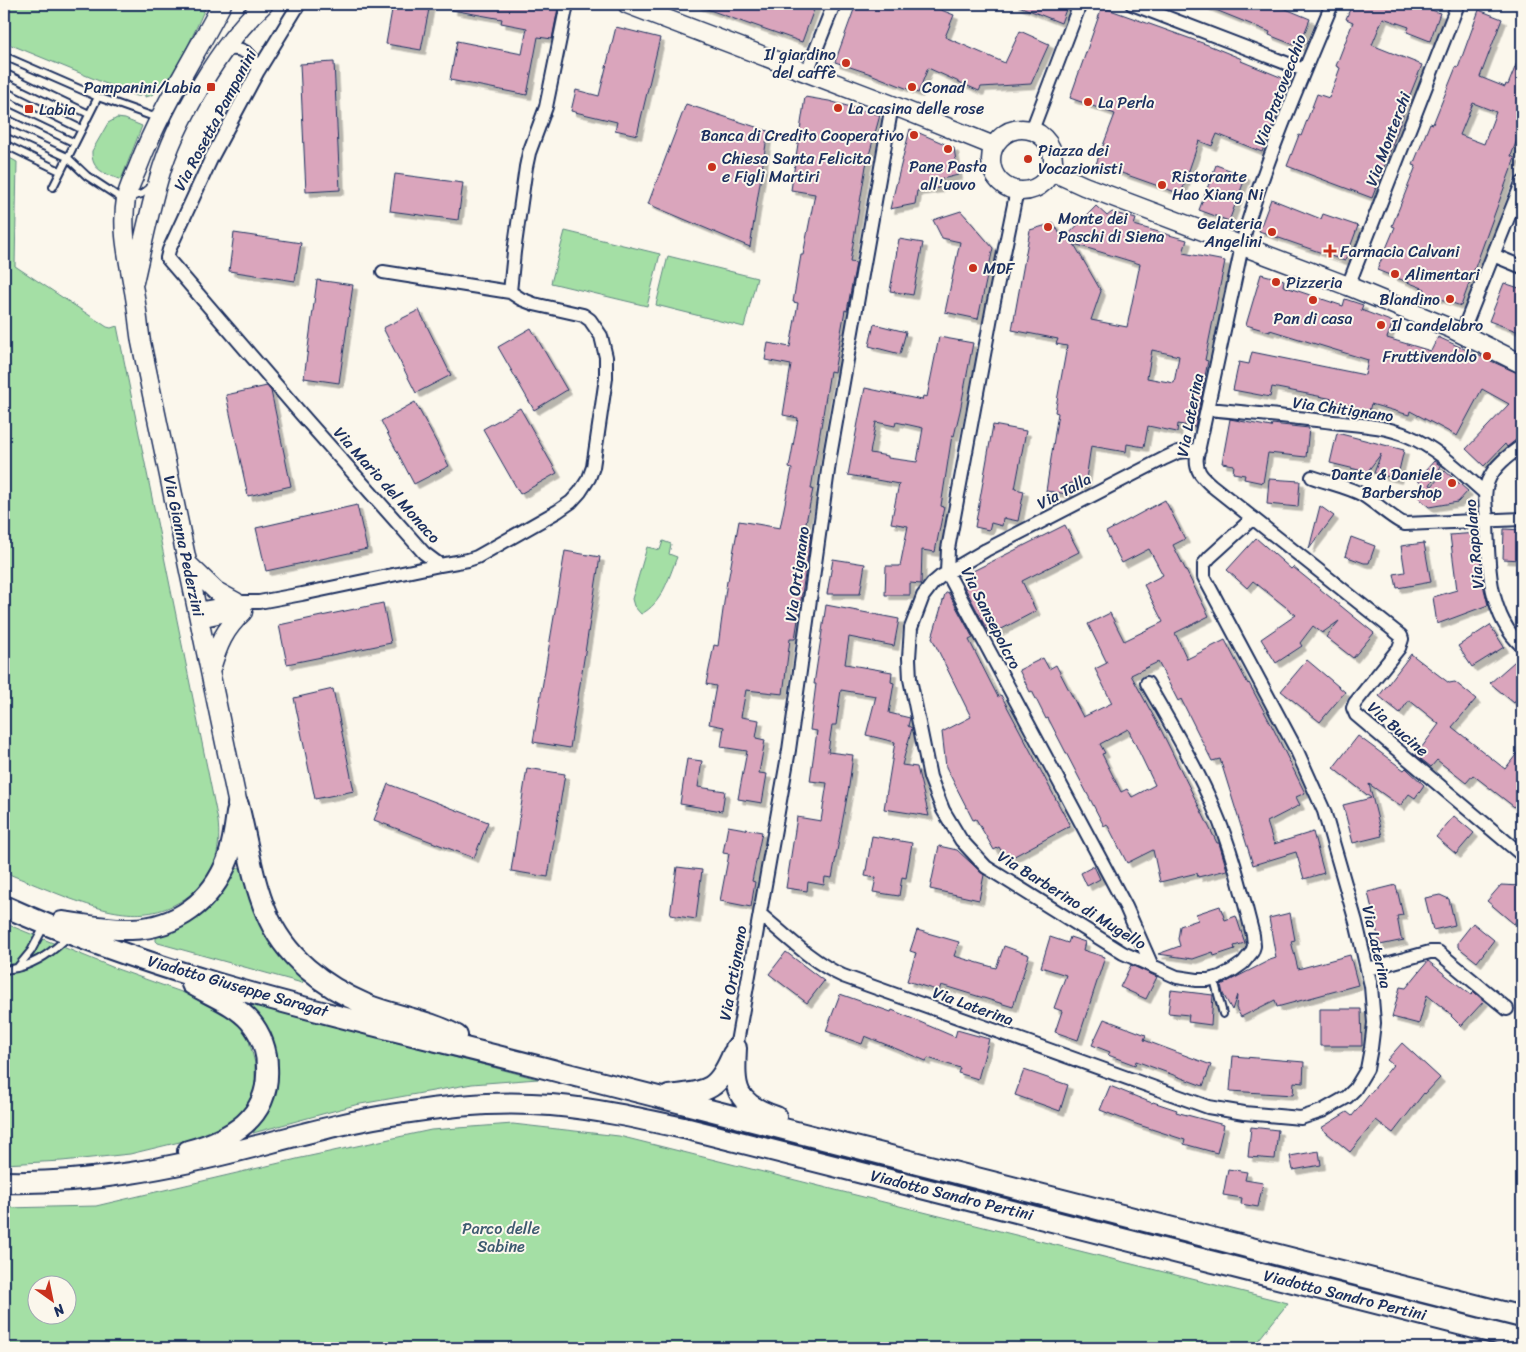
<svg xmlns="http://www.w3.org/2000/svg" width="1526" height="1352" font-family="Sriracha,sans-serif">
  <defs>
    <filter id="shadow"><feDropShadow dx="4.5" dy="4.5" stdDeviation="0" flood-color="#0004"/></filter>
  </defs>
  <rect width="100%" height="100%" fill="#fbf7ec"/>
  <filter id="ink" filterUnits="userSpaceOnUse"><feTurbulence type="fractalNoise" baseFrequency=".02" numOctaves="2"/><feDisplacementMap in="SourceGraphic" scale="10" xChannelSelector="R" yChannelSelector="G"/><feConvolveMatrix kernelMatrix="1 2 1 2 8 2 1 2 1" color-interpolation-filters="sRGB"/></filter>
  <g filter="url(#ink)">
    <path fill="#a4dfa5" stroke="#608782" fill-rule="evenodd" d="M4 4H207C197 25 170 95 145 97V94H140V96H136L4 42Z
      M117 118 125 119 142 126 121 180C105 173 91 171 92 151L108 123Z
      M4 155 17 162 15 266 107 327 111 328 117 326 218 821C221 847 216 872 196 890 156 925 116 915 71 899 48 890 26 881 4 872Z
      M565 231 660 254 647 306 551 283Z
      M668 256 757 278 744 327 656 305Z
      M663 541 671 544 669 554 677 557C669 577 662 604 641 614L634 606 632 599 647 547 660 550Z
      M243 867 278 951 304 980 302 983 158 943 156 941V938C163 931 176 929 185 925 209 914 223 894 235 871L238 868Z
      M4 923 117 969 215 1004 233 1017 248 1037 255 1063V1092L238 1120 221 1132 130 1154 62 1161 4 1164Z
      M247 1003 538 1079 472 1084 355 1105 253 1133 267 1113 276 1089 278 1058 268 1032Z
      M513 1124 619 1136 1288 1303 1252 1348H4V1208L96 1206 301 1158 431 1130ZM38 1284H68V1314H38Z"/>
    <path fill="#daa5bc" stroke="#1b2f5e" fill-rule="evenodd" filter="url(#shadow)" d="M393 4H430L421 50 386 44Z
      M453 4H536L558 8 552 39 538 37 527 95 450 80 457 41 522 54 527 28 501 23 502 19 452 10Z
      M696 4H816L802 42 751 24V25L696 5Z
      M856 4H926L954 15 945 37 1005 63 1020 31 1049 44 1031 84 981 87 979 91 928 68 918 93 868 73 835 62Z
      M1014 4H1068L1061 23Z
      M1201 4H1274L1310 19 1299 47 1269 35 1270 32Z
      M1352 4H1414L1440 13 1430 41 1407 32 1409 27 1383 18 1372 45 1422 65 1402 115H1403L1391 149 1372 198 1287 166 1299 135 1301 136 1317 94 1329 98 1340 68 1336 66 1353 22 1346 19Z
      M1102 7 1208 45 1242 59 1241 61 1290 81 1262 152 1217 134 1212 146 1199 141 1181 194 1096 164 1115 114 1070 98Z
      M1479 10 1502 19 1480 77 1505 87 1506 84 1508 85 1522 50V126L1511 156 1515 158 1461 306 1423 293 1425 289 1377 270 1395 227 1392 226 1416 166 1413 165 1430 123 1433 124 1456 67 1458 68ZM1473 103 1496 112 1484 144 1460 135Z
      M616 27 660 38 637 135 615 130 617 122 571 111 576 90 599 96Z
      M334 62 340 190 306 192 300 64Z
      M805 97 829 101 880 115 866 166 850 262 856 263 847 311 845 310 834 372 830 371 811 489H813L804 532 811 533 810 542 795 639H790L783 694 746 690 741 717 759 720 756 738 765 740 759 773 767 774 762 803 738 799 747 751 721 747 724 727 709 724 716 686 706 684 714 645 718 646 727 581H728L739 521 780 528 792 469 789 468 798 418 783 415 791 365 765 360 768 343 790 347 798 303 793 302 801 255H803L815 194 791 190Z
      M686 104 768 131 750 247 648 204Z
      M910 129 954 148 958 175 938 180 939 188 917 191 915 204 890 209Z
      M1216 165 1246 176 1229 221 1199 210Z
      M395 174 463 183 458 220 390 211Z
      M1271 199 1321 219 1323 214 1358 226 1345 261 1259 231Z
      M1096 206 1107 216 1112 212 1136 219 1134 225 1187 240 1183 253 1225 261 1205 360 1208 361 1195 427 1178 424 1177 432 1148 426 1144 447 1127 444 1126 452 1091 446 1085 486 1070 483 1068 494 1046 491 1058 413 1055 412 1067 346 1056 344 1058 339 1012 330 1030 230 1054 223 1063 240ZM1074 244 1140 264 1127 327 1091 320 1101 291ZM1152 350 1179 356 1174 383 1147 378Z
      M961 211 993 248 978 319 945 312 960 242 942 238 933 220Z
      M234 233 301 243 295 281 229 271Z
      M899 239 923 243 913 295 890 291Z
      M1261 274 1284 280 1283 286 1343 306 1345 299 1363 305 1361 310 1393 322 1387 338 1431 351 1438 337 1522 375V438L1517 439 1507 447 1505 444 1484 466 1466 449 1509 404 1482 389 1457 436 1410 411 1409 415 1371 404 1369 411 1332 401 1333 399 1272 387 1270 397 1233 390 1239 362 1249 364 1252 352 1365 375 1368 360 1270 330V332L1246 325Z
      M317 280 353 285 339 383 304 378Z
      M1504 283 1522 289V333L1489 321Z
      M419 310 451 375 416 393 383 328Z
      M874 324 906 332 900 354 869 346Z
      M531 328 567 390 534 410 498 347Z
      M939 337 973 343 960 411 954 436 952 435 941 506 944 507 935 552 922 550 921 584 910 583V595H885L886 566H900L908 526 891 523 899 484 848 475 860 412 865 388 922 400 923 396 927 397ZM876 422 895 426 896 422 923 428 917 462 888 458V456L870 453Z
      M267 386 271 391 291 486 248 496 226 395Z
      M415 402 449 466 414 484 381 421Z
      M520 408 557 473 520 494 483 429Z
      M1230 419 1271 427 1272 424 1309 428 1306 457 1268 453 1263 483 1244 479 1245 475 1233 473 1234 465 1222 463Z
      M993 425 1026 431 1015 489 1024 491 1018 521 1003 518 1002 526 991 523 989 530 975 527Z
      M1337 433 1404 450 1397 479 1374 473 1381 454 1367 472 1330 463Z
      M1434 461 1441 466 1430 485 1432 486 1445 471 1468 491 1458 502 1429 507 1419 498 1427 488 1417 480Z
      M1269 479 1300 481 1298 507 1267 504Z
      M1165 500 1185 539 1173 545 1209 616 1175 633 1187 659 1225 640 1248 684 1249 683 1274 730 1305 793 1296 797 1300 805 1267 822 1274 844 1313 832 1324 873 1304 879 1296 852 1253 865 1220 759 1212 761 1181 699 1178 701 1158 662 1131 675 1161 730 1217 843H1219L1227 870 1198 877 1197 873 1160 882 1153 850 1127 863 1107 824 1104 826 1048 718 1046 719 1032 691 1030 692 1019 670 1043 658 1049 669 1056 665 1083 717 1112 703 1095 669 1107 663 1088 624 1110 613 1124 641 1163 622 1144 585 1163 575 1149 549 1122 563 1106 532ZM1128 729 1155 785 1132 797 1127 789 1121 792 1102 754 1105 753 1100 744Z
      M357 505 367 549 266 571 256 528Z
      M1320 506 1334 516 1309 549Z
      M1065 525 1079 552 1022 581 1036 611 996 632 994 627 987 630 963 584 970 580 967 574Z
      M1504 529 1522 530V560L1503 559Z
      M1477 533 1484 589 1488 605 1437 624 1433 597 1457 590 1450 535Z
      M1351 537 1375 546 1369 563H1364L1345 556Z
      M1256 538 1291 569 1293 567 1374 633 1353 658 1326 637 1339 621 1322 633 1313 626 1300 643 1302 646 1276 663 1261 639 1296 615 1253 581 1247 588 1227 570Z
      M1424 543 1431 582 1397 588 1394 574 1405 572 1401 546Z
      M565 551 600 557 570 748 533 742Z
      M833 559 865 564 860 594H827Z
      M948 592 973 638 969 640 998 697 1001 695 1070 826 1007 860 999 847 994 850 976 819 973 820 946 767 942 732 971 717 932 638 945 594Z
      M383 603 391 643 287 664 279 625Z
      M826 605 899 619 894 646 849 637 845 664 892 672 891 682 894 683 889 713 910 718 908 726 912 728 902 765 917 767 929 816 884 809 895 742 866 735 876 696 841 690 836 725H832L828 752 853 755 849 786 832 878 825 877 824 885 808 882 807 891 786 888 797 817 821 821 827 783 810 781 817 731 810 730 816 684H814Z
      M1490 625 1504 647 1472 667 1458 646Z
      M1411 654 1449 683 1455 682 1476 699 1452 727 1505 769 1522 747V813L1473 775 1466 783 1437 760 1431 767 1416 755 1439 724 1409 700 1400 713 1379 696Z
      M1522 655V692L1514 703 1490 683Z
      M1307 660 1345 692 1320 722 1281 691Z
      M333 689 354 791 315 799 294 698Z
      M1358 736 1404 770 1406 768 1424 785 1415 798 1409 794 1400 806 1369 784 1382 836 1353 843 1343 805 1371 798 1333 768Z
      M687 759 702 761 698 787 725 791 722 811 680 804Z
      M527 768 565 774 548 877 511 871Z
      M388 784 488 822 474 858 374 820Z
      M1454 816 1474 833 1456 854 1436 837Z
      M728 826 762 832 752 881 755 882 751 907 720 901 729 854 723 853Z
      M872 836 912 843 906 878 902 877 899 896 873 892 876 878 865 876Z
      M939 846 957 850 984 875 979 900 930 889Z
      M1094 866 1100 879 1087 886 1081 873Z
      M677 867 702 870 696 919 670 915Z
      M1396 885 1403 915 1397 916 1401 938 1404 940 1380 945 1368 892Z
      M1501 885 1522 886V914L1514 924 1487 901Z
      M1440 895 1449 899 1455 925 1433 930 1425 898Z
      M1220 906 1225 920 1236 916 1245 943 1234 946 1235 949 1214 956 1213 952 1193 959 1158 954 1180 946 1178 939 1180 926 1198 920 1196 914Z
      M1290 913 1295 940 1291 941 1298 969 1350 955 1358 985 1277 1007 1275 1000 1241 1017 1236 1008 1237 995 1232 1010 1223 994 1221 985 1270 960 1276 958 1269 918Z
      M1473 923 1494 940 1477 962 1458 947V942Z
      M917 930 959 942 954 956 996 968 1004 946 1029 955 1013 1007 941 985 939 991 907 981 916 953 910 951Z
      M1050 937 1068 943 1070 937 1085 942 1083 950 1105 957 1078 1040 1055 1032 1062 1011 1054 1008 1066 975 1041 967Z
      M786 952 824 981 807 1003 769 974Z
      M1428 961 1471 995 1474 992 1484 1001 1461 1026 1451 1016 1452 1015 1427 995 1419 1024 1392 1017 1400 987 1406 988Z
      M1131 965 1157 977 1146 999 1120 987Z
      M1171 990 1213 995 1211 1025 1188 1022 1189 1015 1168 1013Z
      M840 994 891 1012 892 1010 955 1037 957 1030 989 1039 978 1079 958 1073 960 1068 928 1058 926 1061 865 1036 862 1044 826 1031Z
      M1320 1009H1361L1362 1046H1320Z
      M1104 1019 1146 1035 1144 1040 1211 1065 1203 1086 1136 1061 1135 1065 1108 1055 1110 1052 1092 1045Z
      M1402 1043 1440 1078 1425 1094 1424 1093 1393 1133 1376 1120 1350 1152 1321 1128 1347 1112 1352 1116 1393 1065 1387 1060Z
      M1233 1056 1304 1062 1303 1083 1294 1082 1293 1095 1230 1091Z
      M1024 1070 1068 1085 1060 1111 1015 1095Z
      M1110 1086 1152 1103 1153 1102 1177 1110 1176 1112 1224 1125 1217 1153 1184 1144 1185 1140 1136 1124 1100 1110Z
      M1251 1127 1278 1130 1275 1159 1248 1157Z
      M1319 1151 1321 1165 1293 1170 1290 1156Z
      M1228 1169 1247 1172 1245 1180 1263 1183 1258 1207 1241 1204 1242 1198 1223 1195Z"/>
    <g fill="none" stroke-linecap="round" stroke-linejoin="round">
      <g stroke="#1b2f5e" stroke-width="10">
        <path id="lane" d="M4 56 98 97 157 118
          M4 73 89 114
          M4 91 81 129
          M4 109 75 143
          M4 128 67 157 87 176 119 197H130L142 194 152 186
          M4 144 60 171
          M53 187 98 97
          M45 925 31 951 17 968C38 963 53 951 69 936
          M4 970 17 968
          M1214 979 1223 1014"/>
      </g>
      <g stroke="#1b2f5e" stroke-width="16">
        <path id="street" d="M299 4 258 71 212 157 169 250 167 258 302 415 424 553 440 565 468 560 477 557 558 511 571 502 580 492 589 478 593 467 606 378V357L601 336 590 320 583 315 534 304 521 299 510 292 383 272
          M1132 4 1304 70
          M1332 4C1301 79 1268 154 1245 232L1197 456C1195 470 1201 476 1211 485L1401 636 1402 639 1399 648 1355 703 1353 708 1356 715 1522 855
          M225 50C242 45 253 55 258 71
          M807 72 834 4
          M1032 130 1080 4
          M1017 190 993 306 948 549 947 572 1126 907 1152 966
          M1493 255 1522 267
          M1348 286 1458 4
          M510 292 514 252 526 167 529 153 546 107 567 4
          M1462 333 1522 183
          M1208 409C1250 413 1292 417 1333 422 1359 425 1385 426 1408 436 1437 448 1462 473 1485 493
          M1522 446C1509 455 1494 466 1488 481 1483 493 1486 507 1487 520 1488 562 1488 616 1522 646
          M1312 477C1329 483 1348 487 1363 495 1375 502 1395 521 1405 524L1522 519
          M198 609 236 602H259L302 594 440 565
          M200 621 244 611
          M1147 683C1171 725 1196 766 1215 811 1232 850 1242 893 1253 935L1254 946 1252 952 1243 963 1233 970 1220 977 1208 980H1197L1177 977 1123 953 986 867 961 840 943 810 930 777 910 679 909 658 911 628 923 596 933 583 940 577 986 550 1165 458 1178 452 1199 450
          M760 914C786 936 812 962 843 976L1208 1107 1244 1113 1301 1118 1322 1111 1347 1097 1355 1089 1367 1069 1371 1048 1374 1023 1371 986 1356 922 1324 811 1297 751 1204 577V564L1210 557 1253 518
          M1368 969 1430 952H1438L1507 1009
          M736 1048 789 750 830 456 892 105"/>
      </g>
      <g stroke="#1b2f5e" stroke-width="21">
        <path id="secondary" d="M222 4C194 58 160 109 138 167 134 177 128 188 126 199 121 229 128 257 133 286 137 304 138 324 141 342L238 805
          M627 4 892 105 994 146
          M991 160a31 31 0 1 1 62 0a31 31 0 1 1-62 0Z
          M1051 171 1084 186 1348 286 1452 329 1522 364
          M134 282C142 247 149 212 159 178 175 122 221 43 264 4
          M188 564 216 591 236 602
          M211 669C218 645 224 630 243 612"/>
      </g>
      <g stroke="#1b2f5e" stroke-width="24">
        <path id="primary" d="M238 805C247 840 252 879 266 912 284 957 324 987 367 1005 397 1017 429 1020 457 1036
          M4 906C180 986 377 1024 564 1073 883 1156 1203 1235 1522 1317
          M62 922C85 925 108 930 131 929 177 928 212 901 228 859 233 844 235 829 237 813
          M736 1048C734 1089 734 1103 776 1117
          M669 1096C708 1091 717 1092 733 1054
          M188 1151C231 1139 270 1118 267 1067 267 1051 261 1034 250 1021 235 1004 212 996 192 984
          M4 1182C88 1184 172 1168 253 1147 303 1134 353 1120 404 1113 452 1105 502 1101 551 1105 597 1109 642 1119 688 1129L1522 1340"/>
      </g>
      <use href="#lane" stroke="#fbf7ec" stroke-width="6"/>
      <use href="#street" stroke="#fbf7ec" stroke-width="12"/>
      <use href="#secondary" stroke="#fbf7ec" stroke-width="18"/>
      <use href="#primary" stroke="#fbf7ec" stroke-width="20"/>
    </g>
  </g>
  <g fill="#c8321e" stroke="#fbf7ec" stroke-width="2">
    <circle cx="846" cy="63" r="5"/>
    <rect x="206" y="82" width="10" height="10" rx="2.5"/>
    <circle cx="912" cy="87" r="5"/>
    <circle cx="1088" cy="102" r="5"/>
    <circle cx="838" cy="108" r="5"/>
    <rect x="24" y="104" width="10" height="10" rx="2.5"/>
    <circle cx="914" cy="135" r="5"/>
    <circle cx="948" cy="149" r="5"/>
    <circle cx="1028" cy="159" r="5"/>
    <circle cx="712" cy="167" r="5"/>
    <circle cx="1162" cy="185" r="5"/>
    <circle cx="1048" cy="227" r="5"/>
    <circle cx="1272" cy="232" r="5"/>
    <path d="M1327.5 243.5h5v5h5v5h-5v5h-5v-5h-5v-5h5z"/>
    <circle cx="973" cy="268" r="5"/>
    <circle cx="1395" cy="274" r="5"/>
    <circle cx="1276" cy="282" r="5"/>
    <circle cx="1450" cy="299" r="5"/>
    <circle cx="1313" cy="300" r="5"/>
    <circle cx="1381" cy="325" r="5"/>
    <circle cx="1487" cy="356" r="5"/>
    <circle cx="1452" cy="483" r="5"/>
  </g>
  <g text-anchor="middle" dominant-baseline="central" stroke-width="4" stroke-linejoin="round" paint-order="stroke">
    <g font-size="16" fill="#1b2f5e" stroke="#fbf7ec" text-anchor="start">
      <text x="836" y="54" text-anchor="end">Il giardino<tspan x="836" dy="18">del caffè</tspan></text>
      <text x="201" y="87" text-anchor="end">Pampanini/Labia</text>
      <text x="922" y="87">Conad</text>
      <text x="1098" y="102">La Perla</text>
      <text x="848" y="108">La casina delle rose</text>
      <text x="39" y="109">Labia</text>
      <text x="904" y="135" text-anchor="end">Banca di Credito Cooperativo</text>
      <text x="1038" y="150">Piazza dei<tspan x="1038" dy="18">Vocazionisti</tspan></text>
      <text x="722" y="158">Chiesa Santa Felicita<tspan x="722" dy="18">e Figli Martiri</tspan></text>
      <text x="948" y="166" text-anchor="middle">Pane Pasta<tspan x="948" dy="18">all'uovo</tspan></text>
      <text x="1172" y="176">Ristorante<tspan x="1172" dy="18">Hao Xiang Ni</tspan></text>
      <text x="1058" y="218">Monte dei<tspan x="1058" dy="18">Paschi di Siena</tspan></text>
      <text x="1262" y="223" text-anchor="end">Gelateria<tspan x="1262" dy="18">Angelini</tspan></text>
      <text x="1340" y="251">Farmacia Calvani</text>
      <text x="983" y="268">MDF</text>
      <text x="1405" y="274">Alimentari</text>
      <text x="1286" y="282">Pizzeria</text>
      <text x="1440" y="299" text-anchor="end">Blandino</text>
      <text x="1313" y="318" text-anchor="middle">Pan di casa</text>
      <text x="1391" y="325">Il candelabro</text>
      <text x="1477" y="356" text-anchor="end">Fruttivendolo</text>
      <text x="1442" y="474" text-anchor="end">Dante &amp; Daniele<tspan x="1442" dy="18">Barbershop</tspan></text>
    </g>
    <g font-size="16" fill="#1b2f5e" stroke="#fbf7ec">
      <text transform="translate(1280 90) rotate(-69)">Via Pratovecchio</text>
      <text transform="translate(215 120) rotate(-62)">Via Rosetta Pampanini</text>
      <text transform="translate(1388 139) rotate(-69)">Via Monterchi</text>
      <text transform="translate(1343 409) rotate(8)">Via Chitignano</text>
      <text transform="translate(1190 415) rotate(-79)">Via Laterina</text>
      <text transform="translate(387 485) rotate(48)">Via Mario del Monaco</text>
      <text transform="translate(1064 491) rotate(-28)">Via Talla</text>
      <text transform="translate(1474 544) rotate(-95)">Via Rapolano</text>
      <text transform="translate(184 546) rotate(78)">Via Gianna Pederzini</text>
      <text transform="translate(797 574) rotate(-82)">Via Ortignano</text>
      <text transform="translate(991 618) rotate(63)">Via Sansepolcro</text>
      <text transform="translate(1398 729) rotate(41)">Via Bucine</text>
      <text transform="translate(1072 900) rotate(32)">Via Barberino di Mugello</text>
      <text transform="translate(1377 947) rotate(77)">Via Laterina</text>
      <text transform="translate(733 973) rotate(-80)">Via Ortignano</text>
      <text transform="translate(238 986) rotate(16)">Viadotto Giuseppe Saragat</text>
      <text transform="translate(973 1006) rotate(20)">Via Laterina</text>
      <text transform="translate(952 1195) rotate(14)">Viadotto Sandro Pertini</text>
      <text transform="translate(1345 1295) rotate(14)">Viadotto Sandro Pertini</text>
    </g>
    <g font-size="16" fill="#3d5b70" stroke="#fbf7ec">
      <text x="501" y="1228">Parco delle<tspan x="501" dy="18">Sabine</tspan></text>
    </g>
  </g>
  <rect width="1526" height="1352" fill="none" stroke="#fbf7ec" stroke-width="20"/>
  <rect x="10" y="10" width="1506" height="1332" fill="none" stroke="#1b2f5e" stroke-width="2" filter="url(#ink)"/>
  <g transform="translate(52 1300) rotate(147)"><circle r="24" fill="#fbf7ec" stroke="#a1a7b3"/>
  <path d="M0-4L9 19L0 12L-9 19Z" fill="#c8321e"/>
  <text y="-8" font-size="14" font-weight="bold" text-anchor="middle" fill="#1b2f5e">N</text>
  </g>
</svg>
